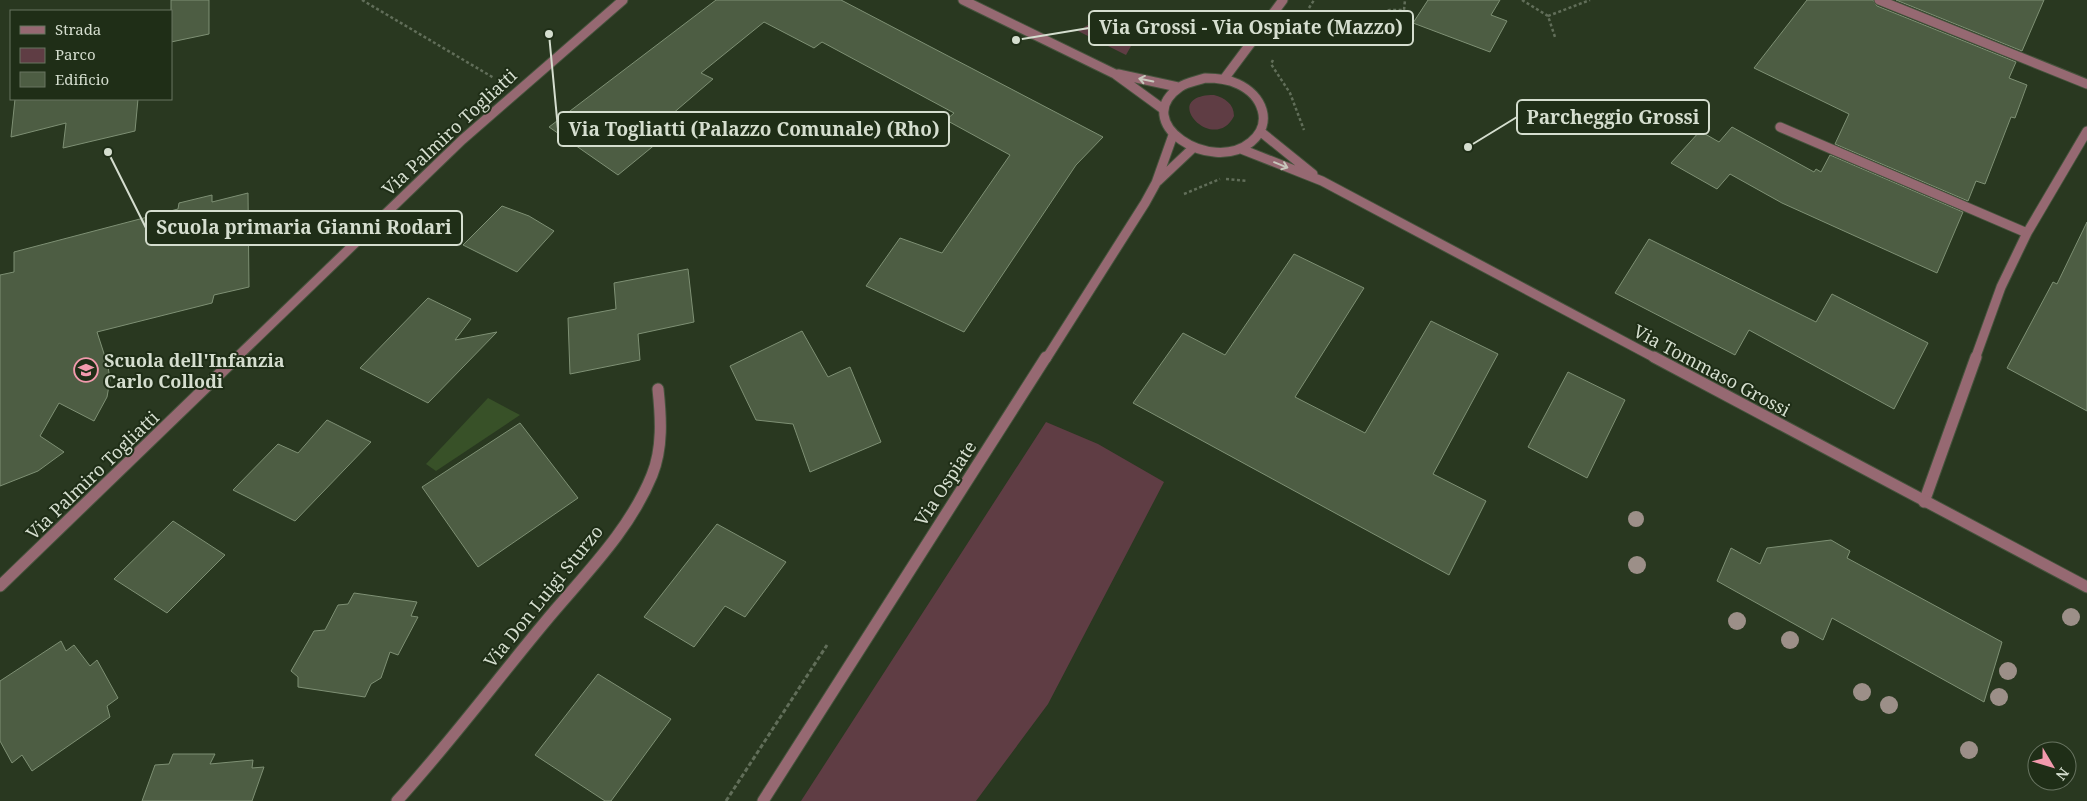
<svg xmlns="http://www.w3.org/2000/svg" width="2087" height="801" font-family="'Noto Serif',serif">
  <rect width="100%" height="100%" fill="#293820"/>
  <path fill="#5f3d44" d="M1096 20 1135 39 1126 55 1078 31Z
    M1214 95C1225 98 1234 104 1234 116 1214 156 1157 95 1214 95Z
    M1046 422 1098 444 1164 482 1048 704 976 801H801Z"/>
  <path fill="#385128" d="M488 398 520 415 436 471 426 464Z"/>
  <path fill="#4d5d43" stroke="#7e9074" d="M171 0H209V34L171 42Z
    M716 0H841L1103 137 1076 165 964 332 866 286 900 238 942 253 1010 155 946 120 954 113 822 42 814 48 764 22 701 73 713 79 657 127 668 134 618 175 549 127Z
    M1428 0H1500L1491 15 1507 21 1490 52 1413 23Z
    M1807 0H1873L1877 6 2016 62 2009 78 2027 85 2015 118 2011 117 1985 184 1976 181 1968 201 1835 144 1849 114 1754 68Z
    M1896 0H2044L2022 51Z
    M15 99H138L135 131 63 148 66 123 11 137Z
    M1732 127 1814 172 1816 169 1821 172 1830 155 1963 212 1937 273 1782 203 1730 174 1717 189 1671 163 1700 131 1719 142Z
    M248 193 249 287 214 295 212 303 97 332 108 366 110 380 107 397 94 421 59 403 40 436 64 452 38 471 0 486V275L14 272V252L178 209 179 203 212 195V202Z
    M502 206 529 216 554 231 517 272 463 245Z
    M2087 222V411L2007 368 2053 282 2057 284Z
    M1649 239 1816 322 1832 294 1928 343 1894 409 1749 330 1735 355 1615 293Z
    M1294 254 1364 288 1295 397 1365 433 1431 321 1498 354 1433 474 1486 501 1449 575 1133 403 1183 333 1225 355Z
    M688 269 694 322 638 334 640 360 570 374 568 318 616 309 614 283Z
    M428 298 471 319 455 340 497 332 428 403 360 368Z
    M802 331 828 377 850 367 881 442 810 472 793 424 756 420 730 366Z
    M1568 372 1625 400 1587 478 1528 447Z
    M327 420 371 442 295 521 233 490 278 444 298 453Z
    M520 423 578 498 478 567 422 487Z
    M173 521 225 555 167 613 114 579Z
    M717 524 786 562 745 617 725 606 694 647 644 617Z
    M1831 540 1850 551 1847 558 2002 642 1984 702 1832 618 1823 640 1717 581 1731 548 1760 564 1767 548Z
    M354 593 417 602 411 616 418 617 398 655 390 652 381 678 371 684 365 697 298 687V677L291 671 314 631 325 630 338 605 348 604Z
    M61 641 66 651 74 645 90 666 97 660 118 698 107 706 110 717 32 771 22 755 12 763 0 741V681Z
    M598 674 671 719 611 801H605L535 755Z
    M173 754H215L210 764 253 760 252 768 264 767 252 801H142L155 765 169 764Z"/>
  <g fill="none" stroke-linecap="round" stroke-linejoin="round">
    <g stroke="#45533c" stroke-width="11">
      <path id="service-far1" d="M1879 0 2087 84
        M1780 127 2027 233
        M1975 359 2001 287 2027 233 2087 131"/>
    </g>
    <g stroke="#45533c" stroke-width="13">
      <path id="service" d="M1924 502 1976 357"/>
    </g>
    <g stroke="#45533c" stroke-width="11">
      <path id="minor-far1" d="M963 0 1115 74 1163 109
        M1118 74 1178 87
        M1205 78C1216 78 1228 79 1238 84 1262 95 1274 123 1251 142 1211 175 1129 122 1180 87 1187 82 1197 81 1205 78Z
        M1224 79 1283 0
        M1261 132 1313 174
        M1241 149 1322 181 1657 359
        M1158 181 1193 148
        M235 359 462 140 623 0
        M1046 359 1145 203 1156 183 1173 135"/>
    </g>
    <g stroke="#45533c" stroke-width="13">
      <path id="minor" d="M1654 357 2087 587
        M0 586 237 357
        M397 801C449 744 495 682 545 622 583 576 629 532 652 475 663 448 661 417 658 389
        M763 801 1046 357"/>
    </g>
    <path stroke="#616e59" stroke-width="2.5" stroke-dasharray="3 2.5" stroke-linecap="butt" d="M362 0 494 78
      M1522 0 1548 16 1555 37
      M1309 8 1314 0
      M1548 16 1590 0
      M1361 17 1390 10H1404L1405 0
      M1273 60 1271 64 1290 93 1304 130
      M1226 179 1247 181
      M1184 194 1220 179"/>
    <path stroke="#616e59" stroke-width="3" stroke-dasharray="4.5 2.5" stroke-linecap="butt" d="M726 801 827 645"/>
    <use href="#service-far1" stroke="#966972" stroke-width="9"/>
    <use href="#service" stroke="#966972" stroke-width="11"/>
    <use href="#minor-far1" stroke="#966972" stroke-width="9"/>
    <use href="#minor" stroke="#966972" stroke-width="11"/>
  </g>
  <g fill="#9c8f88">
    <circle cx="1095" cy="36" r="6"/>
    <circle cx="1636" cy="519" r="8"/>
    <circle cx="1637" cy="565" r="9"/>
    <circle cx="2071" cy="617" r="9"/>
    <circle cx="1737" cy="621" r="9"/>
    <circle cx="1790" cy="640" r="9"/>
    <circle cx="2008" cy="671" r="9"/>
    <circle cx="1862" cy="692" r="9"/>
    <circle cx="1999" cy="697" r="9"/>
    <circle cx="1889" cy="705" r="9"/>
    <circle cx="1969" cy="750" r="9"/>
  </g>
  <defs><path id="oneway-shaft" d="M-6 0H5M1.5-3L5.5 0L1.5 3" fill="none" stroke-width="1.6" stroke-linecap="round" stroke-linejoin="round" transform="scale(1.25)"/></defs>
  <g stroke="#c8c7bc">
    <use href="#oneway-shaft" transform="translate(1146 80) rotate(-168)"/>
    <use href="#oneway-shaft" transform="translate(1281 165) rotate(22)"/>
  </g>
  <defs>
    <g id="school-ring" transform="scale(1.25)"><circle r="9.5" fill="#1f2e17" stroke="#f29aad" stroke-width="1.5"/><path d="M0-5L7-2L0 1L-7-2ZM-4 1L0 2.5L4 1V4Q0 6-4 4Z" fill="#f29aad"/></g>
  </defs>
  <g fill-rule="evenodd">
    <use href="#school-ring" x="86" y="370"/>
  </g>
  <g text-anchor="middle" dominant-baseline="central" stroke-width="4" stroke-linejoin="round" paint-order="stroke">
    <g font-size="18" fill="#d5decf" stroke="#1f2e17">
      <text transform="translate(449 132) rotate(-43)">Via Palmiro Togliatti</text>
      <text transform="translate(1712 370) rotate(28)">Via Tommaso Grossi</text>
      <text transform="translate(92 475) rotate(-44)">Via Palmiro Togliatti</text>
      <text transform="translate(945 483) rotate(-57)">Via Ospiate</text>
      <text transform="translate(543 596) rotate(-51)">Via Don Luigi Sturzo</text>
    </g>
    <g font-size="18" font-weight="bold" fill="#d5decf" stroke="#1f2e17" text-anchor="start">
      <text x="104" y="360">Scuola dell'Infanzia<tspan x="104" dy="21">Carlo Collodi</tspan></text>
    </g>
  </g>
  <path fill="none" stroke="#d5decf" stroke-width="2" d="M1016 40L1089 28M1468 147L1517 117M549 34L558 129M108 152L146 228"/>
  <g fill="#d5decf" stroke="#1f2e17" stroke-width="2">
    <circle cx="1016" cy="40" r="5"/>
    <circle cx="1468" cy="147" r="5"/>
    <circle cx="549" cy="34" r="5"/>
    <circle cx="108" cy="152" r="5"/>
  </g>
  <g fill="#1f2e17" stroke="#d5decf" stroke-width="2">
    <rect x="1089" y="11" width="324" height="34" rx="5"/>
    <rect x="1517" y="100" width="192" height="34" rx="5"/>
    <rect x="558" y="112" width="391" height="34" rx="5"/>
    <rect x="146" y="211" width="316" height="34" rx="5"/>
  </g>
  <g font-size="19" text-anchor="middle" font-weight="bold" fill="#d5decf">
    <text x="1251" y="34">Via Grossi - Via Ospiate (Mazzo)</text>
    <text x="1613" y="124">Parcheggio Grossi</text>
    <text x="754" y="136">Via Togliatti (Palazzo Comunale) (Rho)</text>
    <text x="304" y="234">Scuola primaria Gianni Rodari</text>
  </g>
  <rect x="10" y="10" width="162" height="90" fill="#1f2e17" stroke="#687461"/>
  <rect x="20" y="26" width="25" height="8" fill="#966972" stroke="#687461"/>
  <text x="55" y="35" font-size="15" fill="#d5decf">Strada</text>
  <rect x="20" y="48" width="25" height="15" fill="#5f3d44" stroke="#687461"/>
  <text x="55" y="60" font-size="15" fill="#d5decf">Parco</text>
  <rect x="20" y="72" width="25" height="15" fill="#4d5d43" stroke="#687461"/>
  <text x="55" y="85" font-size="15" fill="#d5decf">Edificio</text>
  <g transform="translate(2052 766) rotate(128)"><circle r="24" fill="#1f2e17" stroke="#687461"/>
  <path d="M0-4L9 19L0 12L-9 19Z" fill="#f29aad"/>
  <text y="-8" font-size="14" font-weight="bold" text-anchor="middle" fill="#d5decf">N</text>
  </g>
</svg>
